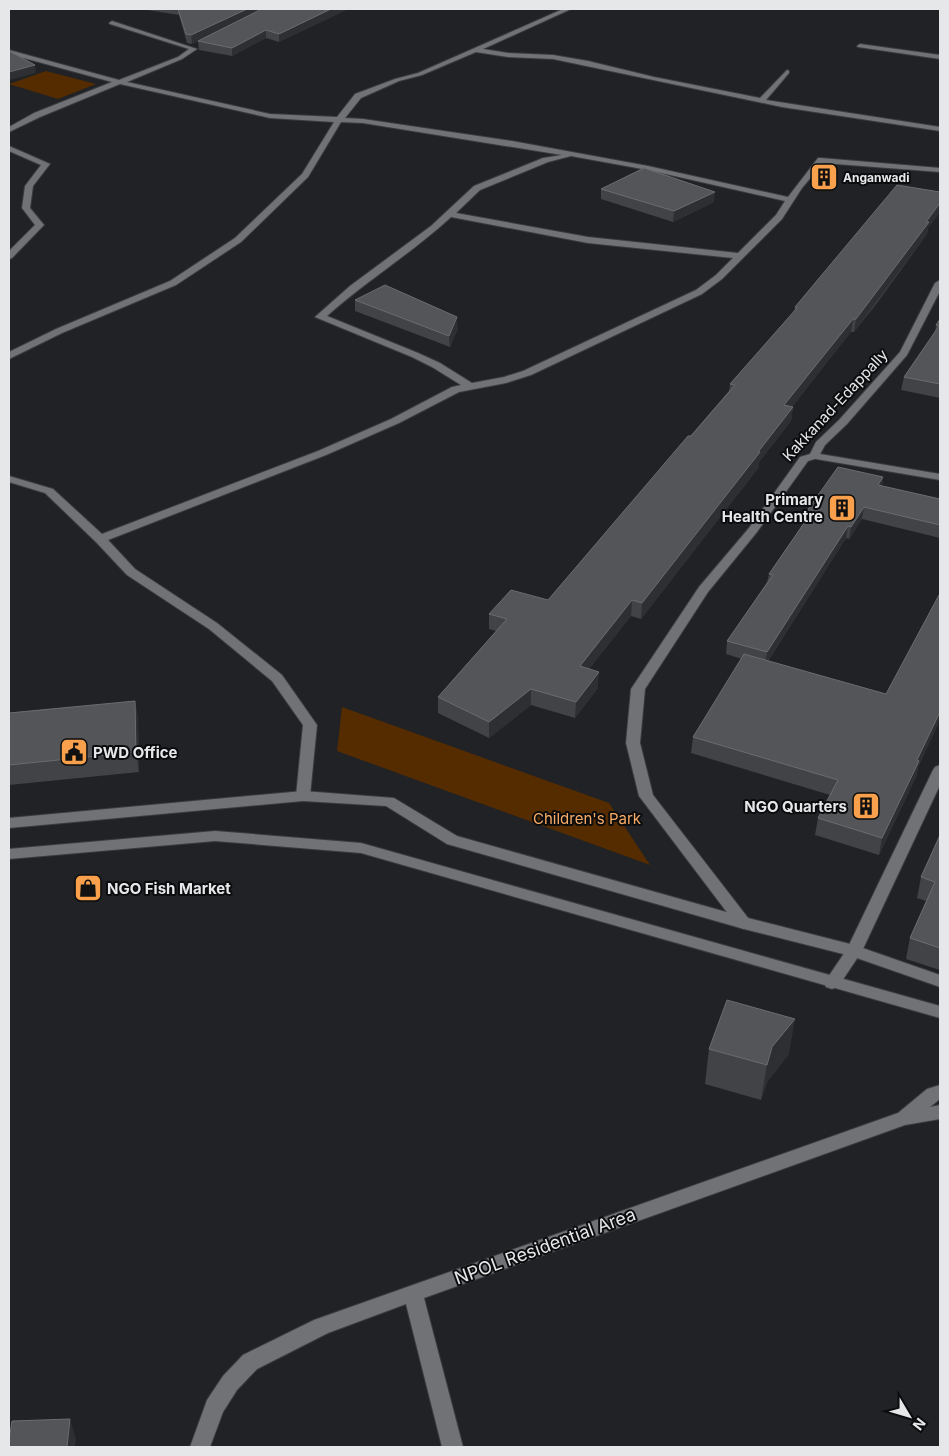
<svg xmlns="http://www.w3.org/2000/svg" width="949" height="1456" font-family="Inter,sans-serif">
  <rect width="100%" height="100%" fill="#202226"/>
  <path fill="#552c00" d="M46 71 96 84 58 99 9 84Z
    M342 707 609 803 650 865 337 751Z"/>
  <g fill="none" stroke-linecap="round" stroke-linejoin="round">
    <g stroke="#3a3c3f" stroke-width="2">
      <path id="service" d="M940 1085V1099L930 1107 940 1105V1119L905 1125 424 1298 463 1447H442L406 1304 328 1333 257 1369 237 1390 223 1412 210 1447H190L207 1400 223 1376 243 1355 314 1320 898 1113 927 1089Z"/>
    </g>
    <g stroke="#3a3c3f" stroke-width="2">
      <path id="minor" d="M563 9H571L483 49 508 53 553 55 588 61 654 77 760 98 787 70 789 71V73L766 100 940 127V131L782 107 553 59 508 57 476 52 422 75 399 81 361 98 345 118 363 119 512 141 648 166 788 197 818 158H821L940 168V172L823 163 802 188 782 219 722 279 702 294 531 375 506 383 459 392 399 423 326 455 108 540 135 569 217 623 282 675 317 725 310 796 308 799H298L296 796 303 725 272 681 209 629 127 575 96 542 45 493 9 482V476L53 489 102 534 318 451 391 419 452 387 461 385 432 367 412 357 315 317 350 286 431 226 474 186 543 158 562 155 363 123 341 122 308 177 241 242 176 285 62 333 9 359V352L56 329 170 281 235 238 302 174 334 122 270 118 120 84 40 117 9 132V127L34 113 112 82 9 54V50L119 80 178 57 189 49 110 24 109 23 112 21 197 49 182 59 127 82 270 114 337 117 355 94 395 79 418 73ZM571 156 648 170 785 201 776 215 738 253 588 237 456 213 480 190 548 162ZM451 217 588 243 733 258 716 275 696 290 523 371 504 377 472 383 440 363 418 353 327 316C366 281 412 253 451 217Z
        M860 44 940 55V59L858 47 857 46Z
        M9 146 50 164 33 186 30 208 44 225 12 258 9 259V251L35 225 22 208 25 186 41 165 9 151Z
        M814 453 940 474V480L810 458 809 456 810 454Z
        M940 765V785L862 951 838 987 832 989 826 987 824 983 847 949 933 770 935 767Z"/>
    </g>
    <g stroke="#3a3c3f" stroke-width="2">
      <path id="tertiary" d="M940 280V291L907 355 847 424 825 445 818 458 808 461 757 532 708 592 645 689 640 743 653 795 752 923 750 927 744 929 738 927 639 796 626 743 631 689 699 587 749 528 800 457 810 454 816 442 839 420 900 352 935 283Z"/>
    </g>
    <g stroke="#3a3c3f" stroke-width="2">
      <path id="secondary" d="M303 791 394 798 457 836 744 917 854 945 940 975V987L851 956 744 929 447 844 386 806 303 801 9 828V818Z
        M215 831 361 843 940 1006V1018L361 853 215 841 9 859V849Z"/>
    </g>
    <use href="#service" fill="#707276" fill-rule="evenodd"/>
    <use href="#minor" fill="#707276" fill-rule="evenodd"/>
    <use href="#tertiary" fill="#707276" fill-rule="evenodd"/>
    <use href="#secondary" fill="#707276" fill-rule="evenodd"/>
  </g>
  <path fill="#414346" d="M141 9H259L254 14 348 9 279 42 266 38 232 56 199 50 198 41 231 25 192 44 187 43 179 15Z
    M601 189 714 202 673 222 601 199Z
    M928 228 927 234 877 303 854 332H851L792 406 793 407 791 421 759 462V467L641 619 631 616 589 669 598 688 575 718 531 705 489 738 438 713V697L496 631 489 629V614L548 600 729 391 730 384 794 311 795 307Z
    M355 300 458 328 450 347 355 311Z
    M940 319V398L901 390 904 377 935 332 936 325Z
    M883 477 882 486 940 499V538L862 519 849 539 846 538 768 661 918 768 916 777 879 855 815 835 818 818 830 795 691 753 693 737 742 659 726 654 727 641 767 582 769 574 803 524 804 515Z
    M135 701 138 720 139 772 9 785V713Z
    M940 835V970L906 959 910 938 926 901 917 898 921 877Z
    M709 1049 789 1054 767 1082 761 1100 705 1084Z"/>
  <path fill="#2d2f32" d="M247 9H259L253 14 192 44 191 35Z
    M331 9H348L279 42V34Z
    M266 30V38L232 56V48Z
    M35 65 36 73 9 80V72Z
    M715 192 714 202 673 222 674 211Z
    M940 203V213L928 228 927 234 854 332 856 319 926 222Z
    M457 317 458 328 450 347 449 336Z
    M853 319 851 332 783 419 784 405Z
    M793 407 791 421 759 462V467L641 619 642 603Z
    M883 477 881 489 878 485Z
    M864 507 862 519 849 539 851 527Z
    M848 526 846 538 765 665 767 652Z
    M632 600 631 616 579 682 580 666Z
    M599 672 598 688 575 718 576 702Z
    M531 689V705L489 738V722Z
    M135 701 138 720 139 772 136 752Z
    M940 712V721L918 768 916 777 879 855 882 838 917 760Z
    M795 1019 789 1054 767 1082 761 1100 767 1065 772 1047Z
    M70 1419 76 1439 75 1447H67Z"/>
  <path fill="#535558" stroke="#6a6c6e" d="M178 9H247L191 35 186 34Z
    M261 9H331L279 34 266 30 232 48 198 41 258 11Z
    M9 51 35 65 9 72Z
    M644 168 715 192 674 211 601 189Z
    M897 185 940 192V203L926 222H929L856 319H853L784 405 793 407 758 452H760L642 603 632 600 580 666 599 672 576 702 531 689 489 722 438 697 507 619 489 614 511 590 548 600 688 436H691L735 385 730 384 797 308 795 307Z
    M385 285 457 317 449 336 355 300Z
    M940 319V384L904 377 939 326 936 325Z
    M838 467 883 477 878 485 940 499V525L864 507 851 527 848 526 767 652 727 641 773 575 769 574 809 516 804 515Z
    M939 595H940V712L917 760 919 761 882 838 818 818 838 780 693 737 744 654 886 694Z
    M135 701 136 752 9 765V713Z
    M940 835V948L910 938 935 882 921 877Z
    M727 1000 795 1019 772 1047 767 1065 709 1049Z
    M70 1419 67 1447H9V1440L12 1421Z"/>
  <defs>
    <g id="building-square" transform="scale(1.4375)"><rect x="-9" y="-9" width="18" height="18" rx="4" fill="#f9a04c" stroke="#0b0c0d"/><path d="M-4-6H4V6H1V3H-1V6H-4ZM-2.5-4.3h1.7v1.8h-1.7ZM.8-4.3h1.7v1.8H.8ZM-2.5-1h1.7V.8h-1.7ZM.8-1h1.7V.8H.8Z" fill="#111"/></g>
    <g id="civic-square" transform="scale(1.4375)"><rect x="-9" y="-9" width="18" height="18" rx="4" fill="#f9a04c" stroke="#0b0c0d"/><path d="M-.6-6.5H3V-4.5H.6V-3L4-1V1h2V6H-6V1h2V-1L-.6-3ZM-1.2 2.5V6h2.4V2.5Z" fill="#111"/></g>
    <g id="shop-square" transform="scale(1.4375)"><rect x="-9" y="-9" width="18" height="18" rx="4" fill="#f9a04c" stroke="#0b0c0d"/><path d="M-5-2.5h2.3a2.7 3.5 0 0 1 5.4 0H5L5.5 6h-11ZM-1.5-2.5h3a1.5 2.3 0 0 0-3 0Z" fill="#111"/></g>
  </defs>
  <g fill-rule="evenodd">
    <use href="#building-square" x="824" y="177"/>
    <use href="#building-square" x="842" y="508"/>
    <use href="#civic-square" x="74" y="752"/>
    <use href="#building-square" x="866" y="806"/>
    <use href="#shop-square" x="88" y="888"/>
  </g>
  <g text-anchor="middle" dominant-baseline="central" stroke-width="4" stroke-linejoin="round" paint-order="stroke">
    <g font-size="12" font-weight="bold" fill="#e5e7e9" stroke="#0b0c0d" text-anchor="start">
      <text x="843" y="177">Anganwadi</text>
    </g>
    <g font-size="15" fill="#e5e7e9" stroke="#0b0c0d">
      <text transform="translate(835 405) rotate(-47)">Kakkanad-Edappally</text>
    </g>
    <g font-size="15" font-weight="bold" fill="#e5e7e9" stroke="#0b0c0d" text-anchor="end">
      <text x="823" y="499">Primary<tspan x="823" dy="17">Health Centre</tspan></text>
      <text x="93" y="752" text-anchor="start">PWD Office</text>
      <text x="847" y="806">NGO Quarters</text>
      <text x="107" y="888" text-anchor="start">NGO Fish Market</text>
    </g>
    <g font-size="15" fill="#f9ac68" stroke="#0b0c0d">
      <text x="587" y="818">Children's Park</text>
    </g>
    <g font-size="18" fill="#e5e7e9" stroke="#0b0c0d">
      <text transform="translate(545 1246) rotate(-20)">NPOL Residential Area</text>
    </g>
  </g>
  <rect width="949" height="1456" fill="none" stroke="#e5e7e9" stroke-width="20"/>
  <g transform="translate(909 1416) rotate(128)" stroke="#0b0c0d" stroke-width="4" paint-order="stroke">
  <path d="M0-4L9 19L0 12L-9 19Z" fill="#e5e7e9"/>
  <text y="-8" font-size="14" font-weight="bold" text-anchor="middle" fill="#e5e7e9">N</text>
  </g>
</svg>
